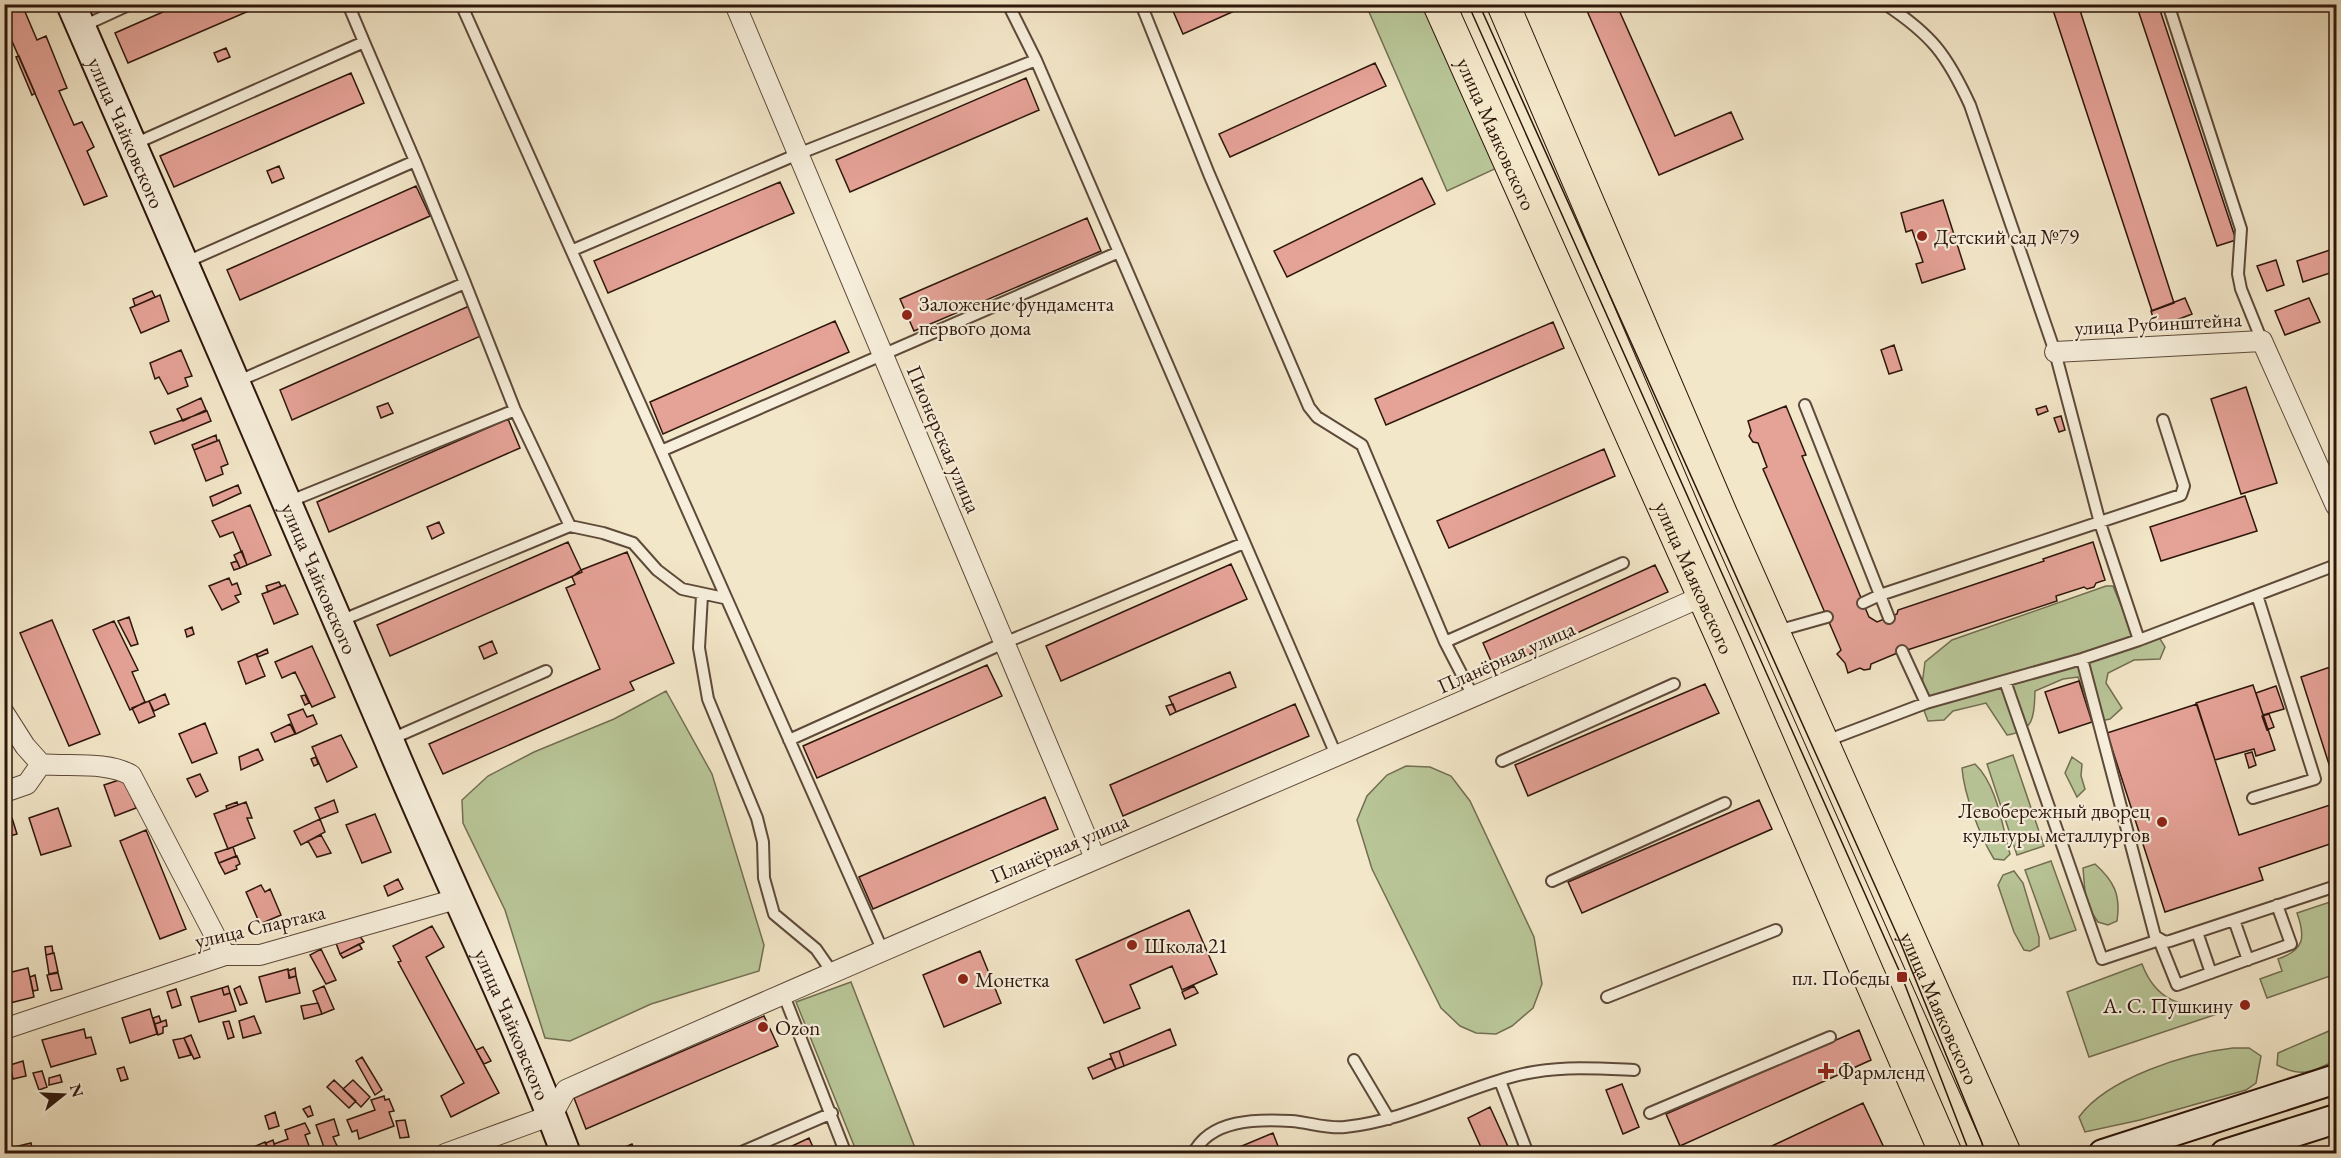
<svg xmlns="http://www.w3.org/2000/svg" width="2341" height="1158" font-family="'EB Garamond',serif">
  <rect width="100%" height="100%" fill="#f3e7c9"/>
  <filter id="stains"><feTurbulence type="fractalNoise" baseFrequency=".00333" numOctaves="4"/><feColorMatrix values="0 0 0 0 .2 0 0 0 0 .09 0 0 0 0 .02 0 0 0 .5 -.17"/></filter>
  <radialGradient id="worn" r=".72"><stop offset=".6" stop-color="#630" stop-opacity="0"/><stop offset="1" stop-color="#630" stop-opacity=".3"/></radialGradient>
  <path fill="#b9c698" stroke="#736e52" stroke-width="1.5" d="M1366 5H1429L1499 167 1447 191Z
    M2106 586H2113L2130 627 2159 637 2165 647 2160 659 2134 660 2108 673 2106 683 2122 708 2110 719 2096 722 2078 677 2063 679 2035 691C2034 714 2036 730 2007 735L1986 703 1953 711 1944 720 1928 721 1920 700 1925 662 1952 640Z
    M666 691 712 774 764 945 759 971 651 1004 570 1041 545 1038 505 910 463 823 462 800 488 776 534 752 614 719Z
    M2013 755 2044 846 2017 855 1987 764Z
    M2072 757 2082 764 2081 776 2085 789 2077 797 2065 773Z
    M1975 764C1997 785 2002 825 2010 854L2004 860 1994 859C1980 836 1964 795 1962 768Z
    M1406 766 1430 767 1451 776 1470 801 1534 937 1542 984 1533 1008 1512 1026 1496 1034 1476 1033 1460 1026 1441 1008 1372 869 1357 820 1367 796 1387 775Z
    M2051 861 2076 930 2050 939 2025 870Z
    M2095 864C2114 881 2121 895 2117 921L2108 925 2098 922 2086 904 2083 868Z
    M2014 871 2023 883 2039 937V946L2030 951 2024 950 2014 932 1998 885 2003 875Z
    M2336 900V974L2267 998 2260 979 2282 971 2278 959C2304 950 2306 938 2297 913Z
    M2142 964C2156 1001 2180 1007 2217 1007L2220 1013 2089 1057 2067 992Z
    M851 982 917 1153H857L796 1002Z
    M2336 1028V1060C2312 1072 2303 1078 2277 1065L2278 1053Z
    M2233 1048H2249L2261 1056 2256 1083 2246 1090 2140 1120 2085 1132 2079 1117C2107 1078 2187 1053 2233 1048Z"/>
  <path fill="#e5a297" stroke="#2d160b" stroke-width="1.5" d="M4 4H28L23 7 37 40 46 36 67 88 59 91 74 125 82 122 94 147 87 151 107 196 84 205 4 23Z
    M181 4H265L128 63 115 33Z
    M1170 4H1250L1183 34Z
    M1584 4H1628L1619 10 1675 136 1731 112 1743 139 1659 175Z
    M2051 4H2078L2174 303 2152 311Z
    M2136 4H2158L2236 240 2217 246Z
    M226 48 230 57 218 62 214 53Z
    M19 56 35 93 32 95 16 57Z
    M1375 63 1386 86 1230 157 1219 134Z
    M351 73 364 103 174 187 160 156Z
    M1026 78 1039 110 850 192 836 160Z
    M279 166 284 178 272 183 267 171Z
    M1422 178 1435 204 1287 277 1274 251Z
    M780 182 794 213 608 293 594 261Z
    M416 186 430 216 240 300 227 270Z
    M1943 200 1965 269 1922 283 1916 264 1923 262 1912 230 1906 232 1901 213Z
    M1087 218 1101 251 914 331 900 299Z
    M2336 248V271L2303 282 2297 261Z
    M2276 260 2284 285 2267 291 2257 266Z
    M152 291 155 297 135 306 133 299Z
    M160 295 169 321 141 333 130 308Z
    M2185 298 2192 314 2156 328 2151 311Z
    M2309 298 2320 322 2285 335 2275 311Z
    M469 306 483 335 292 420 280 390Z
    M835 321 849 352 663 434 650 402Z
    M1553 322 1564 348 1386 425 1375 399Z
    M1894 345 1902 370 1889 374 1881 350Z
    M181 350 192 376 185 378 188 386 168 394 159 377 155 379 150 363Z
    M2246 387 2277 483 2241 494 2211 399Z
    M201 398 206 410 183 421 177 409Z
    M388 403 393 413 381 418 377 407Z
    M1786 406 1806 455 1802 456 1869 617 1877 622 1897 614 1898 610 2044 561 2043 559 2093 542 2105 580 2096 583 2094 587 2087 589 2084 587 2056 596 2057 601 1895 654 1871 664 1870 669 1864 670 1860 668 1848 673 1845 663 1837 654 1841 650 1763 469 1767 467 1758 443 1753 442 1749 436 1751 431 1748 421Z
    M2046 406 2048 411 2038 415 2036 409Z
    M207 411 211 421 155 444 150 432Z
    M2061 416 2065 430 2059 432 2054 418Z
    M508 419 520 448 329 532 317 502Z
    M216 435 217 441 194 450 192 445Z
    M219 440 228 464 221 467 223 474 206 481 194 450Z
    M1604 449 1615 476 1449 548 1437 521Z
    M238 485 241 493 213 506 210 497Z
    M2245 496 2257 531 2161 561 2150 527Z
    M250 505 271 555 247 565 233 532 220 537 212 521Z
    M439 522 444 533 432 539 427 527Z
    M568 542 582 572 390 656 377 625Z
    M242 551 247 565 240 568 234 555Z
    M627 552 674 663 630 682 634 690 443 774 429 744 600 669 566 588 575 584 572 577 581 570Z
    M237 561 240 568 234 570 231 563Z
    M1231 564 1247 599 1061 681 1046 646Z
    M1655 565 1668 592 1495 670 1483 643Z
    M229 578 232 585 237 583 241 594 235 596 239 602 222 610 209 586Z
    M279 582 281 586 268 592 266 586Z
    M285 585 298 614 274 624 262 594Z
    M129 617 138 644 131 646 118 621Z
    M52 620 100 734 69 746 20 633Z
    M114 621 138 670 132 672 145 702 130 710 93 630Z
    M192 627 194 634 187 637 185 630Z
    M492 641 497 653 484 659 479 647Z
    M312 646 335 697 312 707 295 672 282 678 275 662Z
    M267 649 268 653 258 657 257 654Z
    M256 654 265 676 246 684 238 662Z
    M987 665 1002 696 817 778 803 746Z
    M2336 665V786L2301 677Z
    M1230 672 1236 687 1176 712 1169 697Z
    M2079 681 2092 722 2059 733 2045 692Z
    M1705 684 1719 713 1528 796 1515 765Z
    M2253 685 2275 750 2256 756 2254 749 2215 760 2196 703Z
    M2276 686 2284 709 2263 715 2256 693Z
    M165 694 169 704 154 711 149 701Z
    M305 695 309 703 305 705 301 696Z
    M149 701 155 716 139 723 132 708Z
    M1173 704 1176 712 1170 715 1166 706Z
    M1295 704 1309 736 1123 816 1110 785Z
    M2197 704 2239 835 2336 803V842L2259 868 2263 880 2165 912 2107 733Z
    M303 709 307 717 313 715 317 724 296 734 288 715Z
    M2269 714 2274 727 2267 730 2262 716Z
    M205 723 217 753 192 763 179 734Z
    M290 724 295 734 275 742 271 733Z
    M341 735 357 767 327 782 312 747Z
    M258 749 263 760 241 770 239 757Z
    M2252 752 2256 765 2249 768 2245 754Z
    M316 757 318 764 314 766 311 759Z
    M200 774 208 791 196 797 187 779Z
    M125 778 136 808 115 816 104 785Z
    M1045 797 1058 829 873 909 859 877Z
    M334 800 338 812 320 819 315 808Z
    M1759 800 1772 829 1582 913 1568 882Z
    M237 802 238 805 227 809 226 806Z
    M246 802 252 818H247L255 838 228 849 214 814Z
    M58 808 71 846 41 855 29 818Z
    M375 814 391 852 362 863 346 825Z
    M12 818 17 834 6 837 4 819Z
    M320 819 325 832 301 845 294 831Z
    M146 830 186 929 160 939 120 841Z
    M321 835 331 853 317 857 308 841Z
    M233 847 236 856 219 863 215 853Z
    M237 856 240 864 236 866 237 869 225 874 219 863Z
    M398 879 403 889 388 896 384 886Z
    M261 885 265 892 270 889 281 915 260 924 246 892Z
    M1189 910 1217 974 1182 990 1172 966 1130 985 1140 1008 1104 1023 1076 960Z
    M432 926 444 947 426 957 499 1093 451 1117 441 1096 464 1083 398 962 401 961 393 946Z
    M357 932 364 942 340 954 336 943Z
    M359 944 362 949 343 958 340 954Z
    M52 946 53 953 46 955 45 947Z
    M321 949 336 980 326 984 310 955Z
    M980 951 1001 1003 944 1027 923 975Z
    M54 953 58 972 49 974 46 955Z
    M28 968 34 997 6 1004 4 974Z
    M295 968 296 976 290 978 288 971Z
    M288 969 289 978 296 976 300 993 266 1002 259 977Z
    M58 973 62 989 51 991 47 975Z
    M35 975 38 990 33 991 30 977Z
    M228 986 230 993 224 995 222 988Z
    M240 986 247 1003 240 1005 234 989Z
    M324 986 334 1009 322 1014 313 991Z
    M1194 986 1198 993 1185 999 1182 992Z
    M222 988 224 995 230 993 236 1011 199 1022 191 997Z
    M176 989 181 1005 172 1008 167 992Z
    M318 1003 322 1014 304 1019 301 1006Z
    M150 1009 157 1034 130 1043 122 1018Z
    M159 1016 161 1022 155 1024 153 1018Z
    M254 1016 261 1033 243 1038 239 1021Z
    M764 1016 778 1046 586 1129 574 1098Z
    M166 1020 167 1026 163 1027V1033L158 1035 155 1024Z
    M229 1021 234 1037 228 1039 223 1022Z
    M84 1029 86 1038 91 1037 96 1054 51 1067 42 1040Z
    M1170 1029 1176 1045 1124 1066 1119 1051Z
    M1859 1030 1871 1060 1680 1146 1666 1114Z
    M191 1035 200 1057 194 1059 184 1038Z
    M184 1038 191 1055 179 1058 173 1040Z
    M483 1047 491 1061 484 1064 476 1050Z
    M1119 1051 1124 1066 1116 1069 1110 1054Z
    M9 1052 11 1064 4 1067V1053Z
    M362 1057 382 1090 375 1095 356 1061Z
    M1111 1058 1116 1069 1093 1079 1088 1068Z
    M23 1061 26 1076 13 1079 10 1065Z
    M124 1067 128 1079 121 1081 117 1069Z
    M42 1071 47 1087 39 1090 33 1073Z
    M60 1075 62 1082 49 1085V1078Z
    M334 1080 356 1101 349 1108 327 1087Z
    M353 1080 370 1097 361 1107 343 1089Z
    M1622 1084 1639 1127 1623 1134 1606 1090Z
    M384 1096 385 1100 389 1099 394 1111 389 1112 394 1126 359 1139 357 1130 352 1132 347 1120 375 1110 371 1100Z
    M1863 1103 1887 1154H1755Z
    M310 1106 313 1115 308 1117 303 1109Z
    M1490 1107 1509 1149 1498 1154H1484L1468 1118Z
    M275 1112 279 1126 269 1129 265 1116Z
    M334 1119 339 1135 333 1137 338 1148 326 1153 316 1125Z
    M405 1120 409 1137 400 1138 396 1121Z
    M305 1123 310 1133 305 1135 312 1154H277L274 1144 288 1139 285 1130Z
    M1273 1133 1281 1154H1231L1230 1151Z
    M809 1138 816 1154H775Z
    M273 1140 277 1154H269L266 1143Z
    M265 1142 268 1150 259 1154H237Z
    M31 1143 33 1154H12L10 1148Z
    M632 1144 636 1154H617L616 1151Z"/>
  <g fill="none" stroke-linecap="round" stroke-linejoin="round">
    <g stroke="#5e4a3a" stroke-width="14">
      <path id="service" d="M461 4C604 318 741 634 882 949
        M1008 4 1036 60 1337 757
        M1141 4 1209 174 1309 407 1317 417 1362 445 1445 642
        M1885 4C1932 35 1947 55 1970 105L2055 352 2100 523 2139 640
        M2168 4 2241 229 2238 274 2241 289 2262 341
        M81 27 131 4
        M132 145 364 42 348 4
        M573 250 798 154 1036 60
        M184 263 415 161 364 42
        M236 382 465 283 415 161
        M1805 405 1880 595 1863 603
        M515 410 570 526
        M661 451 1119 252
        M288 502 515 410 465 283
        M702 595 699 648 708 699 757 818 763 842 764 878 774 914 816 949 832 972
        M1889 618 1880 595 2181 495 2184 486 2163 420
        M340 621 570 526 603 533 633 543 657 570 682 589 724 598
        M1777 631 1827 617
        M1902 651 1926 703
        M2082 659 2155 936 2165 942 2170 941 2336 886
        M2005 681 2102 959 2159 940 2177 985 2291 944 2277 905
        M1474 698 1445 642 1623 563
        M389 740 546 671
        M789 740 1004 643 1244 543
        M1826 741 1926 703 2082 659 2139 640 2336 565
        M1502 761 1674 684
        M2253 798 2315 779 2257 595
        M1552 881 1725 803
        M2234 920 2248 960
        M2197 932 2211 973
        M783 993 846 1154
        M1607 997 1776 930
        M1354 1060 1389 1119
        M1500 1081 1528 1154
        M1650 1113 1830 1037
        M737 1154 832 1113
        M1193 1154C1210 1119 1257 1119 1291 1121 1308 1122 1327 1129 1345 1127 1403 1121 1456 1092 1511 1077 1553 1065 1592 1068 1634 1070"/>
    </g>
    <g stroke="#5e4a3a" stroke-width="22">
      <path id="minor" d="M735 4 1095 858
        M2055 352 2262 341 2336 506
        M4 713 25 746 41 764 27 784 4 792
        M41 764C69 767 106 761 131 775L225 955
        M4 1029 225 955H260L460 898
        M445 1154 552 1115 566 1090C943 921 1325 764 1703 596"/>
    </g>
    <g stroke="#2d160b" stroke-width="32">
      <g id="secondary">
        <path id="s1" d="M71 4C177 249 284 492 388 738 446 877 513 1012 566 1154"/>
        <path d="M2103 1154 2336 1079"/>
        <path d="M2225 1154 2336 1119"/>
      </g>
    </g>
    <g stroke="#2d160b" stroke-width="34">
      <g id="primary">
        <path id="s2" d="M1439 4 1724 642 1946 1154"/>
        <path id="s3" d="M1503 4 1721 514 2005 1154"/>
      </g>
    </g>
    <use href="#service" stroke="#f7efdc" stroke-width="10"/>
    <use href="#minor" stroke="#f7efdc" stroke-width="20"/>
    <use href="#secondary" stroke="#f7efdc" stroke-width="28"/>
    <use href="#primary" stroke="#f3e7c9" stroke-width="32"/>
    <path stroke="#2d160b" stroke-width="1.5" d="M1468 4 1902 977 1970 1154
      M1479 4 1899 939 1982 1143 1984 1154"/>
  </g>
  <g fill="#8f2418" stroke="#f7efdc" stroke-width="2">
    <circle cx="1922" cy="236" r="6"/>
    <circle cx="907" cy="315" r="6"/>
    <circle cx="2162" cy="822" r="6"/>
    <circle cx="1132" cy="945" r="6"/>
    <rect x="1896" y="971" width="12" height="12" rx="3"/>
    <circle cx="963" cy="979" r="6"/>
    <circle cx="2245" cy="1005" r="6"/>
    <circle cx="763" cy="1027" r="6"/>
    <path d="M1823 1062h6v6h6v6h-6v6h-6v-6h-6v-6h6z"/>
  </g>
  <g text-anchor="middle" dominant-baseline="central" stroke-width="4.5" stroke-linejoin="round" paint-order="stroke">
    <g font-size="21" fill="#2d160b" stroke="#f7efdc">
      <text stroke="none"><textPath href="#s1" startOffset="140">улица Чайковского</textPath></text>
      <text stroke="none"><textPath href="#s2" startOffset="142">улица Маяковского</textPath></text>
      <text transform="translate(2158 323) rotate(-3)">улица Рубинштейна</text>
      <text transform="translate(944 439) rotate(67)">Пионерская улица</text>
      <text stroke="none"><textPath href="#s1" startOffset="626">улица Чайковского</textPath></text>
      <text stroke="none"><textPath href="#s2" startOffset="628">улица Маяковского</textPath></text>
      <text transform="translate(1506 657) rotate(-24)">Планёрная улица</text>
      <text transform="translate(1059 848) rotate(-23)">Планёрная улица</text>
      <text transform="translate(260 926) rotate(-13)">улица Спартака</text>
      <text stroke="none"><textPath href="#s3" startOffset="1095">улица Маяковского</textPath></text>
      <text stroke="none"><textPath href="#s1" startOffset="1112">улица Чайковского</textPath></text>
    </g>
    <g font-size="21" fill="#2d160b" stroke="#f7efdc" text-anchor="start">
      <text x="1934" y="236">Детский сад №79</text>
      <text x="919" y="303">Заложение фундамента<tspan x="919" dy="24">первого дома</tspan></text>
      <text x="2150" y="810" text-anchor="end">Левобережный дворец<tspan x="2150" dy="24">культуры металлургов</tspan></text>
      <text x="1144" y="945">Школа 21</text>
      <text x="1890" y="977" text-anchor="end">пл. Победы</text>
      <text x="975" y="979">Монетка</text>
      <text x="2233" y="1005" text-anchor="end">А. С. Пушкину</text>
      <text x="775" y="1027">Ozon</text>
      <text x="1838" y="1071">Фармленд</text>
    </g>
  </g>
  <rect width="2341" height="1158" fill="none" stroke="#f3e7c9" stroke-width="24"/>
  <rect x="6" y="6" width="2329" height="1146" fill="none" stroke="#2d160b" stroke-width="3"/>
  <rect x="12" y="12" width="2317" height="1134" fill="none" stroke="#2d160b" stroke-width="1.5"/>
  <g transform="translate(63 1095) rotate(72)" stroke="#f7efdc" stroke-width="4.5" paint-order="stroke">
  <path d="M0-4.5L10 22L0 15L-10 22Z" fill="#2d160b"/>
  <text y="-9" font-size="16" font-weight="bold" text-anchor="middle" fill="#2d160b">N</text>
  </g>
  <rect width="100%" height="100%" filter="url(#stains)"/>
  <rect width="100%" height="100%" fill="url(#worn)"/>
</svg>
